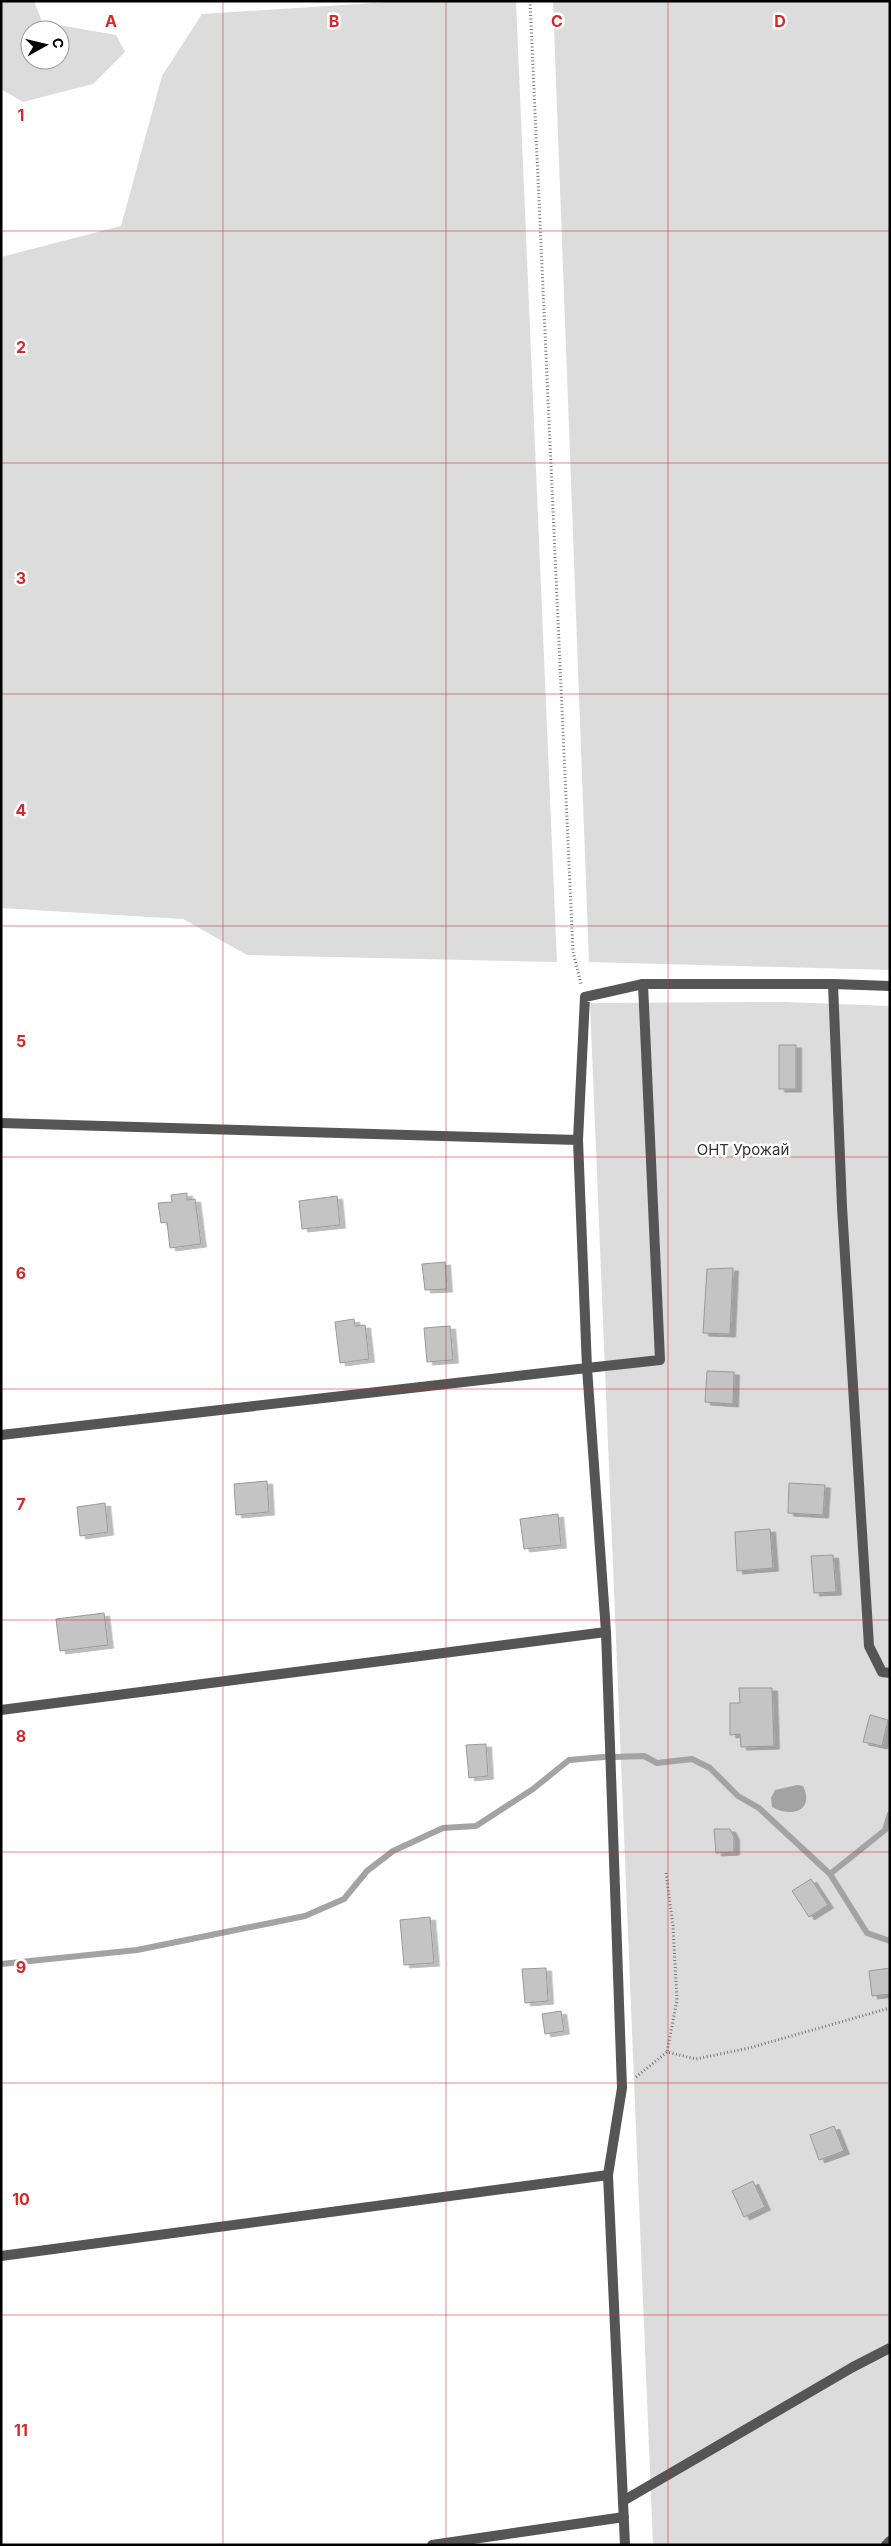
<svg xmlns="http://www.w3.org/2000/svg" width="891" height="2546" font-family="Inter,sans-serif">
  <defs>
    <filter id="shadow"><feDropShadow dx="5.5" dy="3" stdDeviation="0" flood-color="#0004"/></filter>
  </defs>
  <rect width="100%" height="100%" fill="#fff"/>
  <path fill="#dcdcdc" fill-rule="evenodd" d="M1 1H34L42 22 116 35 125 52 93 84 23 102 1 89ZM30 30H60V60H30Z
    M405 1H516L557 962 247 955 183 919 1 908V257L121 226 162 76 202 14Z
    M553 1H890V970L589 962Z
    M786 1002 890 1006V2545H653L590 1003Z"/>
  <path fill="#a3a3a3" d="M797 1785 803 1786C815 1811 791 1818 772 1807L771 1798 775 1790Z"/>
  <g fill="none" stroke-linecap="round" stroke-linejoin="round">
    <path stroke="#a3a3a3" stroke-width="6" d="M613 1757 644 1756 657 1763 692 1759 710 1768 738 1796 759 1808 830 1874 867 1933 890 1941
      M830 1874 885 1830 890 1814
      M1 1964 137 1950 305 1916 344 1899 367 1871 393 1851 443 1828 476 1826 533 1789 569 1760 604 1757"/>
  </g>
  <path fill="#c4c4c4" stroke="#999" filter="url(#shadow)" d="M779 1045H796V1089H779Z
    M187 1193V1200L195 1199 201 1244 170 1248 167 1222 161 1223 158 1203 172 1202 171 1195Z
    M337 1196 340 1225 302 1229 299 1201Z
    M445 1262 447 1289 425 1290 422 1264Z
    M733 1268 730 1334 703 1333 707 1269Z
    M354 1319 355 1326 365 1325 369 1359 340 1363 335 1322Z
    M450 1326 453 1360 427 1362 424 1328Z
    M707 1371 734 1372 733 1404 705 1402Z
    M267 1481 269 1512 236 1515 234 1484Z
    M789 1483 825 1485 823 1515 788 1513Z
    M105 1503 108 1532 80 1536 77 1507Z
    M558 1514 561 1545 524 1549 520 1519Z
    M770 1529 773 1568 737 1571 735 1532Z
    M833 1555 836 1592 814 1593 811 1556Z
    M104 1613 108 1645 60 1651 56 1619Z
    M739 1688H772L774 1746 741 1747 740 1734 730 1735V1703H740Z
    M870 1715 888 1720 882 1746 863 1742Z
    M486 1744 488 1776 469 1778 466 1745Z
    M714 1829H730L734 1837V1852L716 1853Z
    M811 1879 828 1905 809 1917 792 1891Z
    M430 1917 434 1963 404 1965 400 1920Z
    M546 1968 548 2001 525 2003 522 1969Z
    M890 1968V1994L872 1996 869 1971Z
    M561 2011 564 2031 545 2034 542 2014Z
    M834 2126 844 2151 819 2160 810 2135Z
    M753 2181 765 2207 744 2217 732 2191Z"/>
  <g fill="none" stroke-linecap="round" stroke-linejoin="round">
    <path stroke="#777" stroke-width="3" stroke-dasharray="1 2.5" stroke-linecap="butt" d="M530 1 573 952 581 984
      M666 1873 673 1926 677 2000 667 2052
      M636 2077 667 2052 696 2059 749 2048 890 2008"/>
    <path stroke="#555" stroke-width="10" d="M587 1368 660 1360 643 984
      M1 2256 608 2175 625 2545
      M432 2545 624 2517"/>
    <path stroke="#555" stroke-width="10" d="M833 984 842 1207 869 1646 882 1672 890 1673
      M1 1123 578 1140
      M1 1435 587 1368
      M1 1710 606 1632
      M608 2175 622 2088 606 1632 587 1368 578 1140 585 997 643 984H833L890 986
      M623 2501 853 2367 890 2348
      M886 2545 890 2541"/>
  </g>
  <path fill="none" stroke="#d62828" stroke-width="1" stroke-opacity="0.55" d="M223 1V2545M446 1V2545M668 1V2545M1 231H890M1 463H890M1 694H890M1 926H890M1 1157H890M1 1389H890M1 1620H890M1 1852H890M1 2083H890M1 2315H890"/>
  <g text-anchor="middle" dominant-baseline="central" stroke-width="5" stroke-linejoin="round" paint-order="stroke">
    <g font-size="15" fill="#333" stroke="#fff">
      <text x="743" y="1149">ОНТ Урожай</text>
    </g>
  </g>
  <g font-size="16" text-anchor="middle" font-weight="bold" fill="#d62828" stroke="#fff" stroke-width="5" stroke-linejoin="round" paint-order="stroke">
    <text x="111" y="27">A</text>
    <text x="334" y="27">B</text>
    <text x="557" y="27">C</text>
    <text x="780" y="27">D</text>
    <text x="21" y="121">1</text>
    <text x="21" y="353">2</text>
    <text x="21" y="584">3</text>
    <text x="21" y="816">4</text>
    <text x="21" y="1047">5</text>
    <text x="21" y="1279">6</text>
    <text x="21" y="1510">7</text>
    <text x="21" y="1742">8</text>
    <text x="21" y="1973">9</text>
    <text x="21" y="2205">10</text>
    <text x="21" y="2436">11</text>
  </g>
  <rect width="891" height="2546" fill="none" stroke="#000000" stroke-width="5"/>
  <g transform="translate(45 45) rotate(82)"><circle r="24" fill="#ffffff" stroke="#999999"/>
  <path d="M0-4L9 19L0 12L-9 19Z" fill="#000000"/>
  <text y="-8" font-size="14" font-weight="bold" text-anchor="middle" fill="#000000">С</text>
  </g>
</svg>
